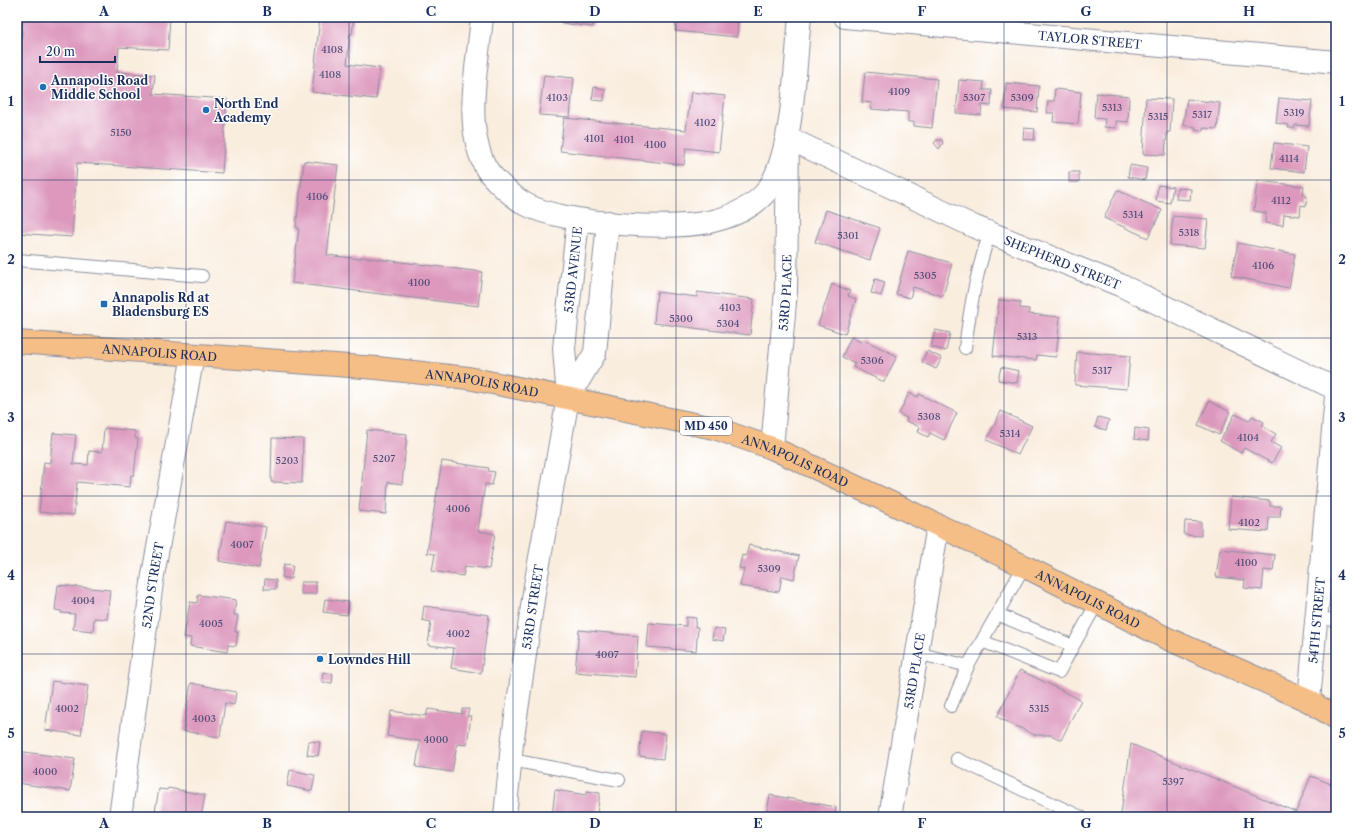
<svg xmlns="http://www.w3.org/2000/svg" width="1353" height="834" font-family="'Libre Caslon Text',serif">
  <rect width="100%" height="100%" fill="#fff"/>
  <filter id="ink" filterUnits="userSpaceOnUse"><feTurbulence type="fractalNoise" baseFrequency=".025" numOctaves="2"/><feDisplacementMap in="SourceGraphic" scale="8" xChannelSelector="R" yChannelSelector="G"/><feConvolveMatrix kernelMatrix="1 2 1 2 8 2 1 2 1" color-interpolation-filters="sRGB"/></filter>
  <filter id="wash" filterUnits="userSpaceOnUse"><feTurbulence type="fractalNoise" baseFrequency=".012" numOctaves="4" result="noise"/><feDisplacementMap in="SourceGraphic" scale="16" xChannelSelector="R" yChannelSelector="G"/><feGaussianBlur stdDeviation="0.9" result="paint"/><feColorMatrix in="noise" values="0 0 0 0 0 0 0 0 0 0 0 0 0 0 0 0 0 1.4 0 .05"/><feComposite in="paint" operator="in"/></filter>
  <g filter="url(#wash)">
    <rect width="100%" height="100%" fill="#f9edde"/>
    <g id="blocks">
      <path fill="#dd99bd" d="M23 17H170L168 50 119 47 117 72 155 75 153 94 227 99 222 173 77 163 72 237 17 233V65H20Z
        M320 17H354L352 34H350L347 64 380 68 376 99 312 92Z
        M562 17H594L593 27 561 23Z
        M676 17H738L737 37 675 31Z
        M865 72 937 79 932 128 914 126V122H908V112L871 109 872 103 862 102Z
        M544 75 574 78 570 117 539 115Z
        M959 80 984 82 983 90H992L991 106 982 105 981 115 956 113Z
        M1006 83 1039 86 1037 112 1004 109Z
        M594 87 605 89 604 101 592 100Z
        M1055 89 1081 92 1078 124 1053 122 1054 113H1047L1048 101H1054Z
        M691 92 725 96 719 152 686 148 684 165 560 151 564 118 686 130Z
        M1096 93 1129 96 1128 122 1116 121V128L1104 127 1105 119 1094 118Z
        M1146 98 1172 99 1170 132H1167L1165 155 1143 154Z
        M1279 98 1312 101 1309 126 1295 125V128H1288L1289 125 1276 123Z
        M1187 99 1220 103 1217 129 1203 128V131L1195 130 1196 127 1183 125Z
        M1024 128 1035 129 1034 140 1023 139Z
        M937 140H942L943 143 939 149 934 143Z
        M1274 143 1307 147 1304 172 1271 168Z
        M304 161 338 165 327 255 360 259 361 257 482 272 478 306 292 283 299 228 296 227Z
        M1130 165 1147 168 1145 180 1128 177Z
        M1069 172H1079V182H1069Z
        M1257 181 1304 186 1303 195 1307 196 1306 206 1301 205 1300 216 1284 214 1283 225 1265 223 1266 213 1254 211Z
        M1158 185 1173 187 1170 203 1156 201Z
        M1177 188 1191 189 1190 200 1176 199Z
        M1117 190 1162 210 1148 238 1104 218Z
        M826 210 880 228 870 260 815 242Z
        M1173 216 1208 219 1205 248 1170 245Z
        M1238 243 1295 254 1289 288 1231 276Z
        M908 251 952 263 943 296 913 287 910 298 896 294Z
        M875 279 885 282 881 296 871 293Z
        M832 284 850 291 848 296 856 299 845 334 818 325Z
        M657 292 697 297V292L754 299 750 335 654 323Z
        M999 300 1020 302V308L1029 309V314L1060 317 1056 357 1037 355 1036 360 993 356Z
        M935 330 950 333 946 351 931 347Z
        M851 337 861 342 862 339 897 356 884 382 853 367 855 363 842 357Z
        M927 351 942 358 936 369 922 362Z
        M1077 352 1130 356 1127 389 1075 385Z
        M1001 367 1019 371 1017 383 998 380Z
        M909 393 918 397 919 394 957 413 944 440 930 433 928 437 918 432 920 427 906 421 907 418 899 414Z
        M1209 401 1230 412 1219 435 1198 425Z
        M1001 411 1032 426 1018 455 987 440Z
        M1235 414 1249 421 1252 416 1264 422 1262 426 1276 434 1271 442 1281 448 1272 463 1244 448 1241 453 1220 441Z
        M1098 417 1109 420 1106 430 1095 427Z
        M104 428 135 431V438L138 439 134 475H131L130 487 77 482 74 515 39 512 44 462 50 463 53 433 76 435 73 464 88 465 89 451 102 452Z
        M1135 428 1149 430 1148 441 1134 439Z
        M367 430 407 434 402 484 388 482 386 514 359 511Z
        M272 438 303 439 302 483 271 482Z
        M442 461 489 468 488 471 495 472 492 485 485 484 478 531 495 534 489 569 465 566 463 576 432 571 435 554 427 553Z
        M1231 497 1270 501V506H1281L1280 517H1269L1268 532 1228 529Z
        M226 521 266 527 259 568 219 561Z
        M1185 521 1201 522V536L1184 535Z
        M749 545 799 556 794 579 782 576 779 592 740 586 744 569 739 568 742 555 746 556Z
        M1220 549 1275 555 1273 571 1264 570 1262 590 1244 588 1245 580 1216 577Z
        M284 564 293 565 291 579 282 577Z
        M265 579 276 580V589H264Z
        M301 582H316V594H301Z
        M58 585 110 590 107 619 94 618 93 631 73 629 75 614 61 613V611L55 610Z
        M198 595 236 600 234 615H238L235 632H238L236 646 228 645 227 652 190 646 191 638 184 637 190 602 197 603Z
        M325 599 349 602 347 615 323 612Z
        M424 606 489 615 481 673 451 668 454 648 428 645 431 622 422 620Z
        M686 617 696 618 695 627H698L696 651 647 647 649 623 686 626Z
        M714 628 725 630 723 641 712 639Z
        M579 630 638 636 635 677 575 672Z
        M1020 670 1081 700 1061 740 1051 735H1035L997 717Z
        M323 672 333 674 332 683 322 682Z
        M52 681 88 686 81 735 45 730Z
        M191 683 236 692 234 705 225 703 220 737 183 731Z
        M428 709 462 714V709H469L467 716H471L467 745 457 744 452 772 416 767 420 741 387 736 391 711 426 716Z
        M642 731 666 734 663 759 639 756Z
        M309 741 320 742 318 756 307 755Z
        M1131 744 1296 812 1311 776 1336 786V817H1129L1121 814Z
        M17 751 75 759 70 791 17 783Z
        M290 770 315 775 312 791 287 786Z
        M168 788 205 795 201 817H154L159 789 167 790Z
        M555 790 586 795 587 791 600 793 597 813 604 814V817L552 816Z
        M770 795 836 807 835 817H766Z"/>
    </g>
  </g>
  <g filter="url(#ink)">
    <use href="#blocks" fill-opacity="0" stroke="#8a8e9e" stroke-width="1"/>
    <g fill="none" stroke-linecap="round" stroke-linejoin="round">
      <g stroke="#8a8e9e" stroke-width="14">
        <path id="service" d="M17 260 202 276
          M965 348C970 309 976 271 990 233
          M997 614 1073 646 1097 603
          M1316 618 1336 620
          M982 641 1059 672 1073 646
          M917 653 968 666 1024 566
          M951 706 968 666
          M957 759 1081 817
          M511 760 619 780"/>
      </g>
      <g stroke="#8a8e9e" stroke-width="24">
        <g id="minor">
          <path d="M482 17C478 64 463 123 485 166 491 178 514 198 527 205 563 224 678 232 717 220 735 215 753 207 766 192 794 156 795 63 800 17"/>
          <path id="s1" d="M845 17 1336 62"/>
          <path d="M568 398 595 353 608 222"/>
          <path id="s2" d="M772 448 786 291 788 138 975 227 1120 285 1336 389"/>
          <path id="s3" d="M1309 701 1336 396"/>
          <path id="s4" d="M120 817 153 575 193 355"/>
          <path id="s5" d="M505 817 512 744 535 586 568 398 564 348 578 220"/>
          <path id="s6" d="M890 817 938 525"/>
        </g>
      </g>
      <g stroke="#8a8e9e" stroke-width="24">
        <g id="primary">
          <path id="s7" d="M17 342 377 368 468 378 714 428 772 448 889 502 1024 566 1166 638 1309 701 1336 718"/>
        </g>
      </g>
      <use href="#service" stroke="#fff" stroke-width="12"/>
      <use href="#minor" stroke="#fff" stroke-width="22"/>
      <use href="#primary" stroke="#f6be87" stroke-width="22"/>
    </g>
  </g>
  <path fill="none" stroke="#1b2f5e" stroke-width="1" stroke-opacity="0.55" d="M186 17V817M349 17V817M513 17V817M676 17V817M840 17V817M1004 17V817M1167 17V817M17 180H1336M17 338H1336M17 496H1336M17 654H1336"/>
  <g fill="#1f6fb2" stroke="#fff" stroke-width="1.5">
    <circle cx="43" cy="87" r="4"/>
    <circle cx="206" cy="110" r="4"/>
    <rect x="100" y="300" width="8" height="8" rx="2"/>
    <circle cx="320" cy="659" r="4"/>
  </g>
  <g text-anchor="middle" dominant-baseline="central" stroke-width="3" stroke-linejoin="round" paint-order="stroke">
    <g font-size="10" fill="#4c4a76">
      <text x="332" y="49">4108</text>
      <text x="330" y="74">4108</text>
      <text x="899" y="91">4109</text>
      <text x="557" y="97">4103</text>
      <text x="974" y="97">5307</text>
      <text x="1022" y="97">5309</text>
      <text x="1112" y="107">5313</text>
      <text x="1294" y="112">5319</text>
      <text x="1202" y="114">5317</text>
      <text x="1158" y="116">5315</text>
      <text x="705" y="122">4102</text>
      <text x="121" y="132">5150</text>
      <text x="594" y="138">4101</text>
      <text x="624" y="139">4101</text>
      <text x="655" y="144">4100</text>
      <text x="1289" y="158">4114</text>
      <text x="317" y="196">4106</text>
      <text x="1281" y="200">4112</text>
      <text x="1133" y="214">5314</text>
      <text x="1189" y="232">5318</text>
      <text x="848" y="235">5301</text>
      <text x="1263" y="265">4106</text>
      <text x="925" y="275">5305</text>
      <text x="419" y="282">4100</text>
      <text x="730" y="307">4103</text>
      <text x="681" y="318">5300</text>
      <text x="728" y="323">5304</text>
      <text x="1027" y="336">5313</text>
      <text x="872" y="360">5306</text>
      <text x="1102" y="370">5317</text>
      <text x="929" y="416">5308</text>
      <text x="1010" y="433">5314</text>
      <text x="1248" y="437">4104</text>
      <text x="384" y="458">5207</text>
      <text x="287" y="460">5203</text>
      <text x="458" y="508">4006</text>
      <text x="1249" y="522">4102</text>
      <text x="242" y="544">4007</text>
      <text x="1246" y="562">4100</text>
      <text x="769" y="568">5309</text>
      <text x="83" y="600">4004</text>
      <text x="211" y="623">4005</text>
      <text x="458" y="633">4002</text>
      <text x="607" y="654">4007</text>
      <text x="67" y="708">4002</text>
      <text x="1039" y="708">5315</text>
      <text x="204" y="718">4003</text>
      <text x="436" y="739">4000</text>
      <text x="45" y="771">4000</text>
      <text x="1173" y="781">5397</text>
    </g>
    <rect fill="#fff" stroke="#5f6d8e" stroke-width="1" x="680" y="417" width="52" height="18" rx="3"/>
    <g font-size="11" font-weight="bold" fill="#1b2f5e">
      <text x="706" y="426">MD 450</text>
    </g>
    <g font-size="12" fill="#1b2f5e" stroke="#fff">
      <text stroke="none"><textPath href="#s1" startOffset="246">TAYLOR STREET</textPath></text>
      <text stroke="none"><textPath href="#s2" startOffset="612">SHEPHERD STREET</textPath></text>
      <text stroke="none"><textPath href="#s5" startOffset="553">53RD AVENUE</textPath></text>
      <text stroke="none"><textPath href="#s2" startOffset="156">53RD PLACE</textPath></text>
      <text stroke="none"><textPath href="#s7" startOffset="143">ANNAPOLIS ROAD</textPath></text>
      <text stroke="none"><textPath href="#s7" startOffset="467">ANNAPOLIS ROAD</textPath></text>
      <text stroke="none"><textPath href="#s7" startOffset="791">ANNAPOLIS ROAD</textPath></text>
      <text stroke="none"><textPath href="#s4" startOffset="234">52ND STREET</textPath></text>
      <text stroke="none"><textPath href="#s7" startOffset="1115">ANNAPOLIS ROAD</textPath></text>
      <text stroke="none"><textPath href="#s5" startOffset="212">53RD STREET</textPath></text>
      <text stroke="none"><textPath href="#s3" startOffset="81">54TH STREET</textPath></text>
      <text stroke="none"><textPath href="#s6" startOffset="148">53RD PLACE</textPath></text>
    </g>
    <g font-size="12" font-weight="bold" fill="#1b2f5e" stroke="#fff" text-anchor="start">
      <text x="51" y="80">Annapolis Road<tspan x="51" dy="14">Middle School</tspan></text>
      <text x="214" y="103">North End<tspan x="214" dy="14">Academy</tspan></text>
      <text x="112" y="297">Annapolis Rd at<tspan x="112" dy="14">Bladensburg ES</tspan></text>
      <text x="328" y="659">Lowndes Hill</text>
    </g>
  </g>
  <rect width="1353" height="834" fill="none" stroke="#fff" stroke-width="44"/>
  <path d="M40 56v6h75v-6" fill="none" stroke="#1b2f5e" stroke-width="2"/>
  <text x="46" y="56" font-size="12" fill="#1b2f5e" stroke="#ffffff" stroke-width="3" paint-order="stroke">20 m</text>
  <rect x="22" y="22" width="1309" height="790" fill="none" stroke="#1b2f5e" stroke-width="1.5"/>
  <g font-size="13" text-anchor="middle" font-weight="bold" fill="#1b2f5e">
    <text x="104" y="16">A</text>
    <text x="267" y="16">B</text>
    <text x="431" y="16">C</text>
    <text x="595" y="16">D</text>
    <text x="758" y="16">E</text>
    <text x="922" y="16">F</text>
    <text x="1086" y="16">G</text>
    <text x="1249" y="16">H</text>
    <text x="11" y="106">1</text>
    <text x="1342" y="106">1</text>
    <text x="11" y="264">2</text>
    <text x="1342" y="264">2</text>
    <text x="11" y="422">3</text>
    <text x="1342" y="422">3</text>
    <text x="11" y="580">4</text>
    <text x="1342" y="580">4</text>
    <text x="11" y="738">5</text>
    <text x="1342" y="738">5</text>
    <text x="104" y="828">A</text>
    <text x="267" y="828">B</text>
    <text x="431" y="828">C</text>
    <text x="595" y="828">D</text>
    <text x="758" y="828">E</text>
    <text x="922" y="828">F</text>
    <text x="1086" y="828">G</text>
    <text x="1249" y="828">H</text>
  </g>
</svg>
